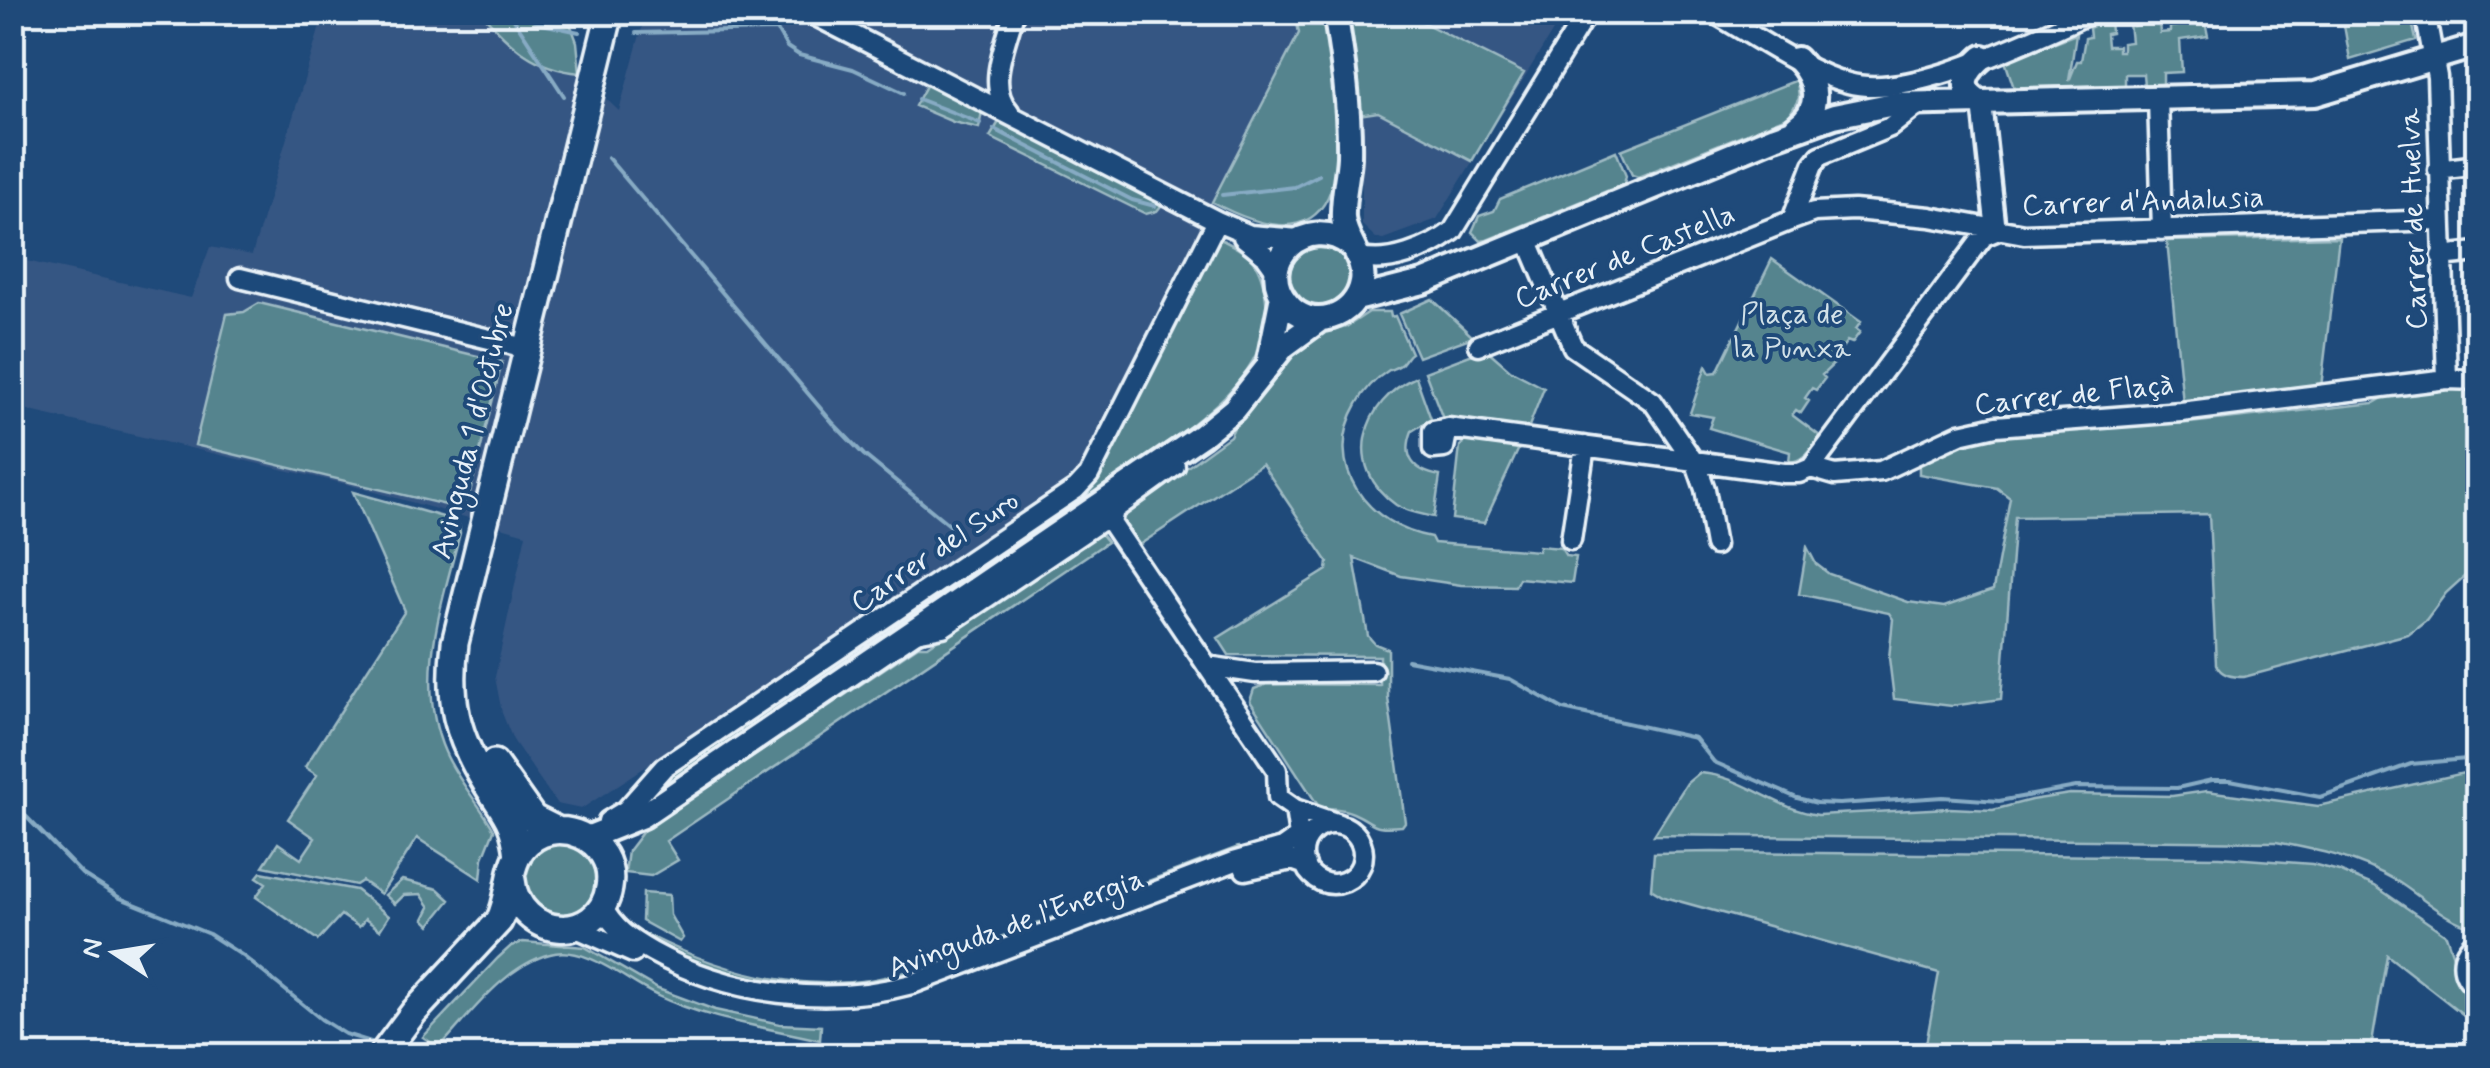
<svg xmlns="http://www.w3.org/2000/svg" width="2490" height="1068" font-family="Mynerve,sans-serif">
  <rect width="100%" height="100%" fill="#1f4a7a"/>
  <filter id="ink" filterUnits="userSpaceOnUse"><feTurbulence type="fractalNoise" baseFrequency=".01" numOctaves="2"/><feDisplacementMap in="SourceGraphic" scale="20" xChannelSelector="R" yChannelSelector="G"/><feConvolveMatrix kernelMatrix="1 2 1 2 8 2 1 2 1" color-interpolation-filters="sRGB"/></filter>
  <g filter="url(#ink)">
    <path fill="#365683" d="M324 13H514L619 111 646 13H1295L1299 33 1083 462 1067 485 988 544 581 809 557 804 513 740 502 713 495 677 526 534 350 485 13 407V258L191 298 210 247 252 255Z
      M1345 13H1564L1437 219 1383 239 1376 238 1362 225V143Z"/>
    <path fill="#54848e" stroke="#9ebac3" stroke-width="2.5" d="M549 12 567 15 577 42 580 73C532 68 512 46 481 13Z
      M1295 13H1323C1338 106 1376 290 1212 202L1299 33Z
      M1345 13H1404L1524 73 1472 161 1378 112 1358 115Z
      M2128 13H2131L2133 26 2139 25V13H2158L2160 33 2170 32V27L2178 26 2177 13H2203L2208 36 2180 40 2182 72 2163 73V85H2144L2143 74H2125V85L2014 88 2005 61 2076 34 2069 81 2077 61H2081L2085 38 2090 37 2089 28 2110 19 2111 33 2106 34 2107 46H2118V51H2122V43L2131 42Z
      M2342 13H2410L2416 40 2350 60Z
      M1797 80 1799 98 1789 116 1638 177 1632 175 1621 150Z
      M927 84 982 111 979 128 953 122 915 106Z
      M1000 120 1157 200 1161 206 1157 211 1146 214 990 137Z
      M1616 151 1626 176 1624 184 1487 240 1481 241 1472 232 1479 216 1494 211 1500 199Z
      M2339 237 2321 387 2183 403 2167 241Z
      M1218 238C1248 252 1259 259 1265 293 1278 367 1209 411 1158 451L640 802 653 783 1062 508Z
      M1290 276a30 30 0 1 1 60 0a30 30 0 1 1-60 0Z
      M1772 259 1861 322 1856 329 1860 332 1852 343 1847 341 1839 352 1843 355 1822 375 1825 378 1816 390 1812 388 1805 398 1809 401 1801 413 1796 410 1792 415 1820 436C1811 448 1805 461 1789 462L1790 452 1709 428 1713 417 1690 413 1706 366 1710 373 1717 372Z
      M1432 299 1473 337 1418 357 1399 314Z
      M259 303 502 362 467 504 458 508 195 445 227 314 244 312Z
      M1369 312H1390L1391 317 1395 316 1411 353C1407 355 1406 359 1403 362 1400 367 1394 368 1389 370 1375 379 1365 389 1357 404 1321 466 1368 526 1431 537L1434 543 1538 551 1539 546 1561 548 1566 556 1576 557 1572 583 1519 578 1515 586 1461 585 1401 576 1354 558 1368 636 1375 644 1388 649V698L1405 822 1402 826C1370 829 1378 824 1353 813 1342 808 1330 809 1319 807L1250 701 1254 689 1267 684 1380 685V656L1229 655 1218 638 1327 570 1328 562 1262 464 1139 545 1120 516 1230 436 1241 413 1265 392 1301 344 1315 335 1346 327Z
      M1486 349 1510 370 1544 388 1528 429 1443 419 1425 372Z
      M1416 377 1431 419 1412 431C1402 457 1413 471 1440 476L1434 517C1421 514 1407 512 1396 505 1342 467 1362 401 1416 377Z
      M2477 386V565L2446 593 2426 620 2408 634 2244 677C2233 677 2221 676 2216 664L2209 514 2015 517 2001 699 1952 706 1894 699 1889 658 1893 619 1889 613 1799 594 1807 547 1816 564 1829 574 1908 602 1944 607 1993 590 2010 498 1997 488 1919 474V464L1945 445 1988 432 2189 423 2374 403 2388 395Z
      M1467 439 1520 446 1484 523 1452 519 1460 446Z
      M353 492 450 519 459 526 460 533C442 604 414 681 445 752 457 780 479 803 494 830L483 858 481 879 417 838 381 894 362 881 356 885 263 866 278 843 301 859 315 838 288 819 317 775 305 767 405 611Z
      M1098 531 1107 542 666 841 678 860 651 876 625 873 628 851 644 830 918 646H928Z
      M2477 770 2476 928C2445 921 2421 896 2395 880 2357 858 2318 850 2276 842L1654 835 1687 783 1699 773C1742 775 1775 809 1818 815L1949 808 1993 810 2031 800 2070 794 2172 796 2207 791 2318 806Z
      M555 836 592 850 600 889C596 895 591 904 586 909 565 929 524 911 521 884 520 877 523 866 524 859Z
      M1238 847 1240 852 891 982C792 992 735 983 646 939L648 935C731 977 822 999 913 970Z
      M1712 852 2219 857 2312 864 2339 871 2375 886 2446 935 2463 985 2464 1015 2387 955 2370 1055H1924L1939 973 1664 897 1651 889 1654 853Z
      M261 872 356 890 389 916 380 930 365 919 359 927 341 915 318 940 256 897 266 883 257 877Z
      M402 880 438 889 450 900 430 925 424 919 430 907 421 894 404 895 395 904 385 895Z
      M643 893 669 895 670 915 683 938 680 942 642 921Z
      M523 942 585 947 658 989 715 1010 780 1024 821 1026 820 1040C765 1027 708 1020 656 995 626 981 585 944 550 954 504 966 470 1015 439 1048L423 1037 498 958 511 946Z"/>
    <g fill="none" stroke-linecap="round" stroke-linejoin="round">
      <path stroke="#87abc4" stroke-width="4" d="M509 12 564 96
        M514 12 542 24 579 32
        M636 33 777 30 787 47 799 55 853 69 904 93
        M918 99 980 123
        M994 129 1132 200 1155 206
        M608 158 833 423 864 455 958 532
        M1222 195 1295 187 1319 175
        M1407 660 1510 679 1563 709 1695 738 1714 762 1797 798 1817 803 1839 804 1943 797 1999 801 2076 787 2177 788 2212 780H2230L2320 797 2411 764 2478 758
        M12 802 82 874 120 898 209 934 243 956 321 1019 345 1034 371 1042"/>
      <g stroke="#e8f1f8" stroke-width="25">
        <path id="minor" d="M808 12 1217 221 1250 235 1299 239
          M1712 12C1752 34 1805 72 1848 83 1912 101 2031 38 2094 12
          M2425 12 2437 77 2447 379
          M2158 99 2162 230
          M1009 111C985 86 1007 42 1014 12
          M2438 170 2478 165
          M1792 220 1813 165 1820 156 1890 127 1920 103
          M1243 237 1265 255 1277 272
          M1527 239 1573 347 1653 402 1697 466 1705 489 1715 545
          M2441 256 2478 252
          M1358 257C1388 266 1429 249 1453 231L1587 12
          M240 278 526 348
          M1479 345 1792 220 1814 212 1854 210 1930 217 2024 234 2440 220
          M1448 428 1444 448 1433 449V431L1448 428 1784 473H1799L1811 468 1835 475 1881 471 1960 434 1996 426 2181 412 2447 379 2478 380
          M1811 468 1977 245 1984 236 1996 231 1982 103
          M1111 523 1277 770 1278 797 1295 809 1339 824
          M1111 523 1114 510 1175 466
          M1571 540 1585 446
          M910 633 943 627 1099 522 1106 520 1111 523
          M1207 666 1255 673 1373 671
          M608 821 626 810 664 767 1076 489 1089 475 1217 221
          M1303 854a30 30 0 1 1 60 0a30 30 0 1 1-60 0Z
          M1245 870 1292 860 1306 865
          M602 906C613 929 631 940 652 952 729 995 827 1007 912 984L1233 862 1282 848 1299 836 1295 809
          M574 927 633 953
          M2478 940C2458 953 2459 975 2478 988"/>
      </g>
      <g stroke="#e8f1f8" stroke-width="30">
        <path id="tertiary" d="M1335 12C1343 60 1350 108 1349 157 1348 177 1342 197 1343 218 1345 241 1366 259 1362 282 1356 318 1310 333 1287 303 1253 262 1307 212 1350 245
          M1982 103C1956 89 1965 73 1983 57
          M1796 127C1823 108 1817 80 1797 59
          M1356 299 1423 282 1775 137 1834 116 1894 104 2315 94 2478 45
          M1269 361 1282 296
          M587 838 642 816 1202 435 1234 409 1284 346 1321 319"/>
      </g>
      <g stroke="#e8f1f8" stroke-width="32">
        <path id="secondary" d="M494 763 533 818 557 830
          M518 856C514 820 505 814 487 785 456 735 448 701 455 643L610 12
          M381 1056 414 1012 499 921C511 899 507 869 522 849 553 810 618 838 609 888 599 946 518 940 512 880"/>
      </g>
      <use href="#minor" stroke="#1f4a7a" stroke-width="18"/>
      <use href="#tertiary" stroke="#1f4a7a" stroke-width="22"/>
      <use href="#secondary" stroke="#1f4a7a" stroke-width="25"/>
    </g>
  </g>
  <g text-anchor="middle" dominant-baseline="central" stroke-width="8" stroke-linejoin="round" paint-order="stroke">
    <g font-size="30" fill="#e8f1f8" stroke="#1f4a7a">
      <text transform="translate(2143 202) rotate(-2)">Carrer d'Andalusia</text>
      <text transform="translate(2414 219) rotate(-92)">Carrer de Huelva</text>
      <text transform="translate(1625 257) rotate(-22)">Carrer de Castella</text>
      <text transform="translate(2074 395) rotate(-6)">Carrer de Flaçà</text>
      <text transform="translate(473 431) rotate(-76)">Avinguda 1 d'Octubre</text>
      <text transform="translate(935 552) rotate(-34)">Carrer del Suro</text>
      <text transform="translate(1016 924) rotate(-20)">Avinguda de l'Energia</text>
    </g>
    <g font-size="30" fill="#d2e1e8" stroke="#1f4a7a">
      <text x="1792" y="314">Plaça de<tspan x="1792" dy="34">la Punxa</tspan></text>
    </g>
  </g>
  <rect width="2490" height="1068" fill="none" stroke="#1f4a7a" stroke-width="50"/>
  <rect x="25" y="25" width="2440" height="1018" fill="none" stroke="#e8f1f8" stroke-width="4" filter="url(#ink)"/>
  <g transform="translate(115 953) rotate(282)" stroke="#1f4a7a" stroke-width="8" paint-order="stroke">
  <path d="M0-8L18 38L0 25L-18 38Z" fill="#e8f1f8"/>
  <text y="-15" font-size="28" font-weight="bold" text-anchor="middle" fill="#e8f1f8">N</text>
  </g>
</svg>
